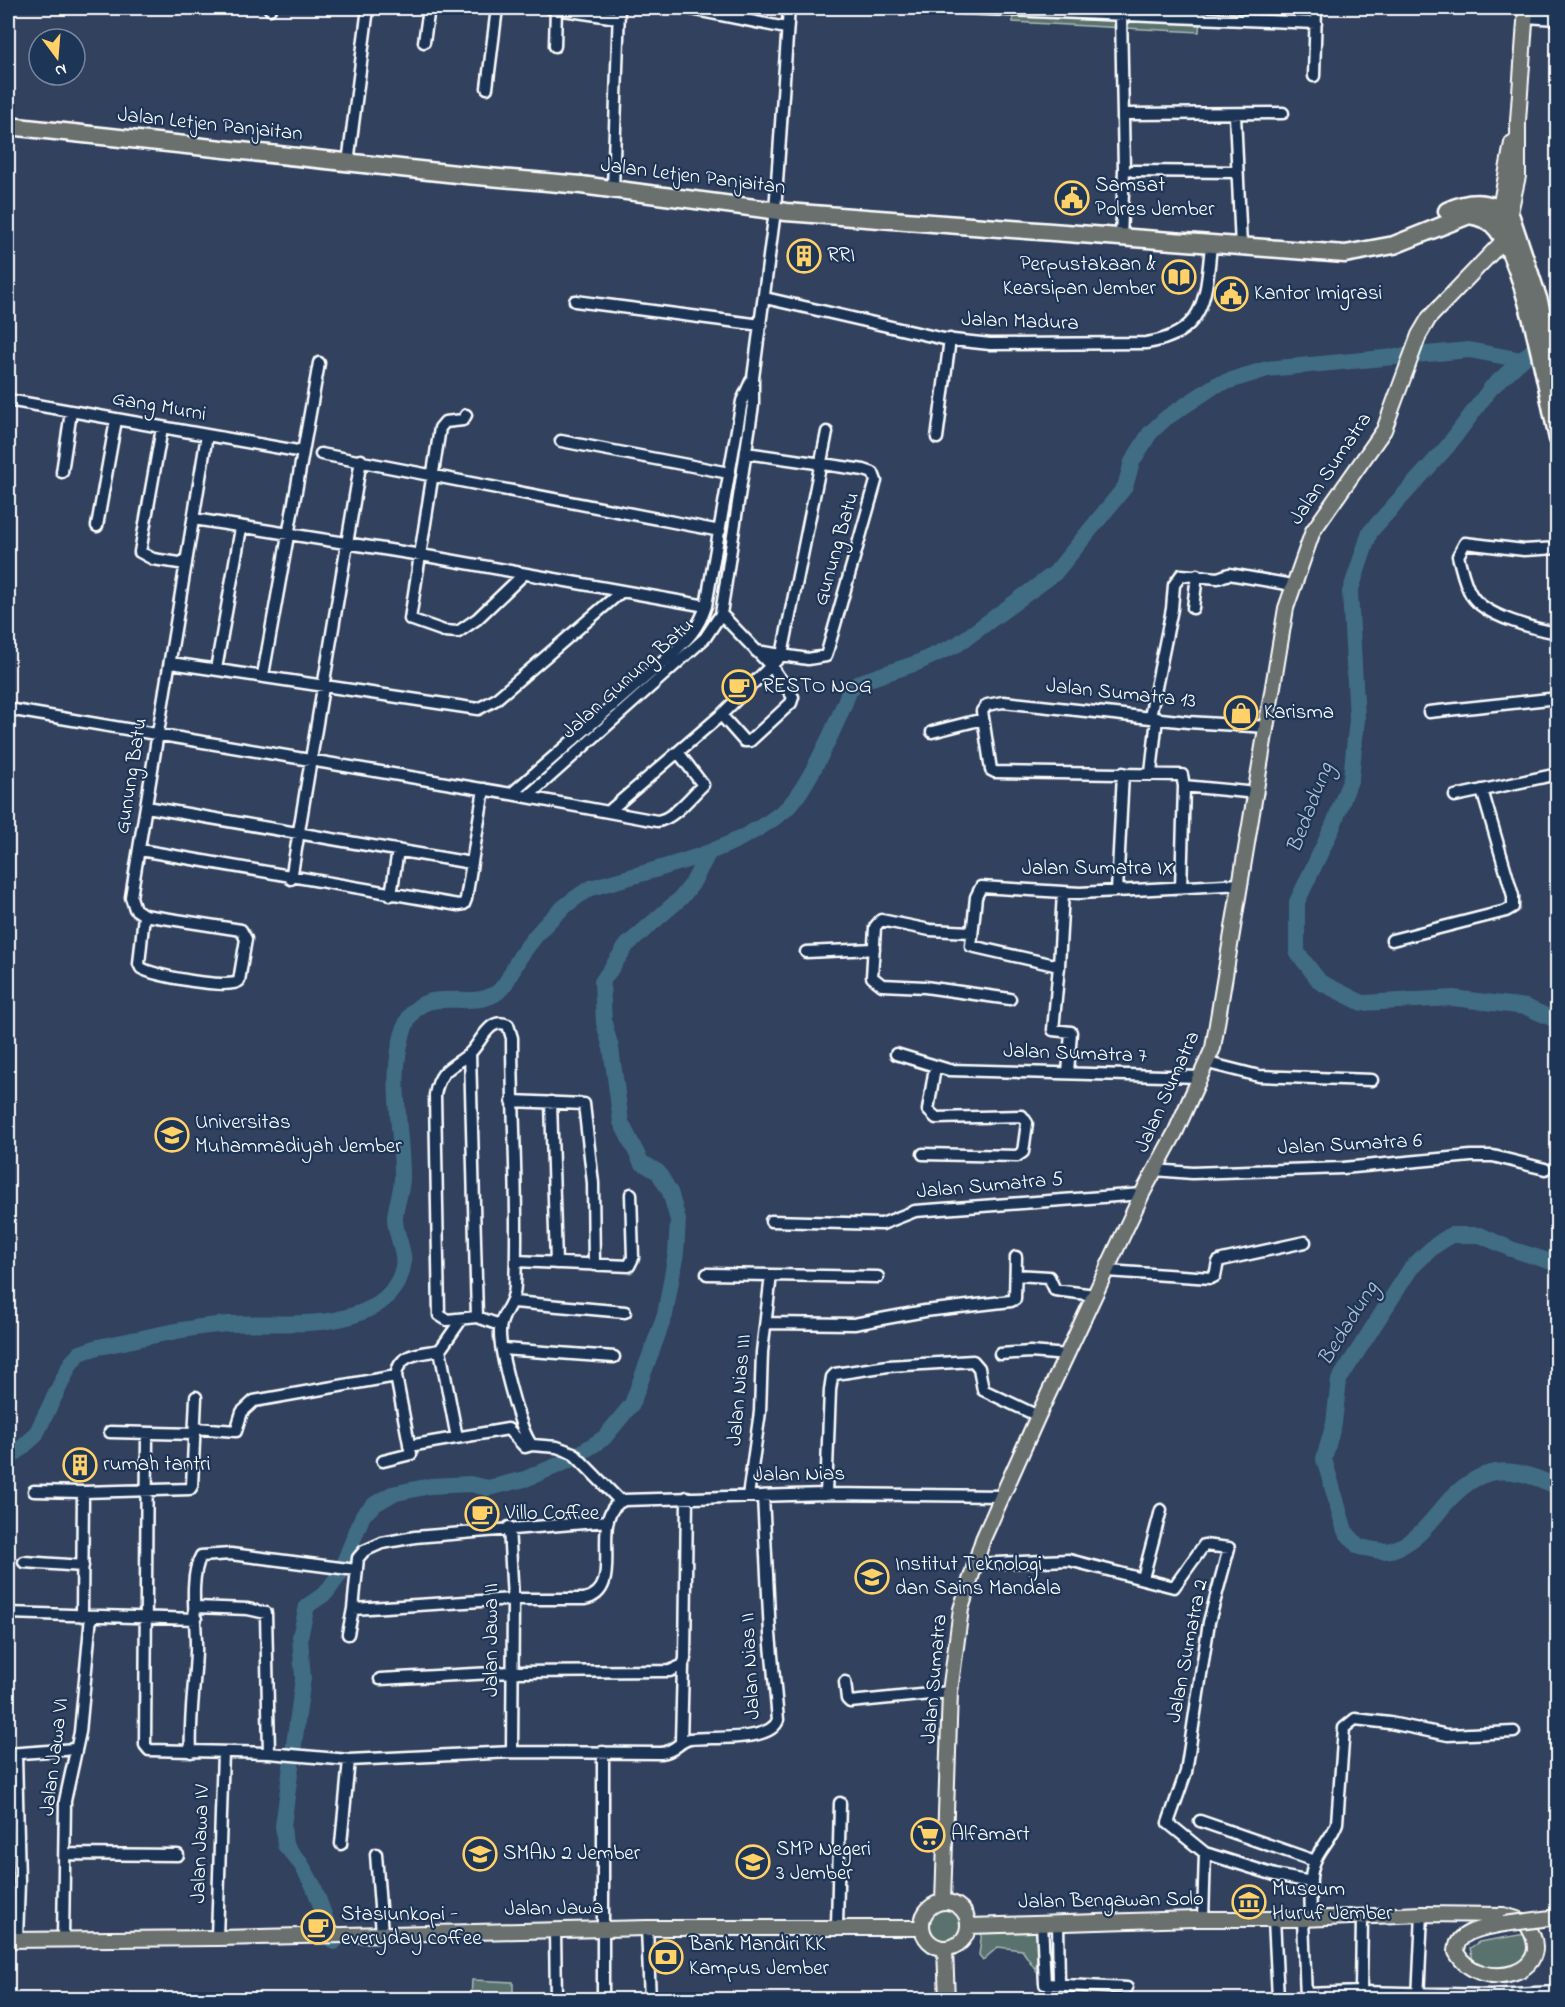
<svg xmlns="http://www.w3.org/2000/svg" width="1565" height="2007" font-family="'Indie Flower',sans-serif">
  <rect width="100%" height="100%" fill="#31415e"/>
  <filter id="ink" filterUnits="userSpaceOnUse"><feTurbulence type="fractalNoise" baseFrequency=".0167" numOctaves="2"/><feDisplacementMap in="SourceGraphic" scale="12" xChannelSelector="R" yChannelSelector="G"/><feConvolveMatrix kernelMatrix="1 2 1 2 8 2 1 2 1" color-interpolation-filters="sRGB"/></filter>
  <g filter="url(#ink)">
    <path fill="#5a726d" stroke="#acb8b6" stroke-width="1.5" d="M1012 8H1201L1199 32 1013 22Z
      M922 1925a23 23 0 1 1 46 0a23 23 0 1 1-46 0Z
      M1039 1927 1036 1970 1022 1950 998 1947 983 1960 979 1955 982 1931Z
      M1525 1934 1531 1956 1519 1964 1485 1969 1473 1960 1470 1948 1479 1942Z
      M472 1980 513 1982V1999H471Z"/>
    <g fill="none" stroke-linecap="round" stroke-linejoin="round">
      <path stroke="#406c84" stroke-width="16" d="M1558 327 1491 388 1447 447 1370 532 1350 592 1357 719 1351 778 1333 826 1297 902V952L1320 982 1362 1003 1453 998 1526 1007 1558 1021
        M1558 1264 1511 1249 1480 1235H1451L1433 1247 1411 1268 1339 1380 1334 1423 1324 1459 1345 1531 1359 1547C1368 1548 1382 1553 1391 1550 1415 1543 1428 1525 1443 1507 1480 1463 1509 1464 1558 1487
        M8 1460 35 1436 71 1363 80 1353 98 1347C140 1339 185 1327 228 1324 276 1321 330 1331 375 1306 388 1299 401 1281 403 1266 406 1251 394 1233 395 1217 396 1204 402 1191 402 1177 402 1126 387 1073 406 1024 423 982 466 1011 495 994 508 985 512 969 520 957 539 929 561 905 591 888 658 868 729 855 785 810 807 791 840 717 850 689L860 682 917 663 958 644 1055 573 1125 487 1132 462 1150 433 1166 418 1216 385 1267 369 1469 350 1522 360
        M334 1942 314 1887 301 1864 285 1845 283 1826 303 1678 300 1637 307 1606 326 1593 339 1575 363 1515 375 1504 392 1494 430 1486 470 1484 488 1488 525 1479 568 1461 604 1438 632 1404 665 1315 676 1253 678 1220 670 1192 658 1172 641 1162 621 1122 611 1048 604 1023 602 982 627 945 681 898 692 884 708 854"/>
      <g stroke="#fff" stroke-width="15">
        <path id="minor" d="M550 8 617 18
          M686 8 786 28
          M962 8 1316 23
          M270 9V8
          M1525 17 1558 19
          M424 42 429 8
          M555 46 556 8
          M1314 76 1316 8
          M487 88 497 8
          M1124 114 1283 113
          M1235 115 1241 247
          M348 163 368 8
          M1133 171 1237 172
          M613 189 619 8
          M1121 237 1124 170 1121 13
          M765 298 944 339 990 344 1146 343C1206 334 1206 296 1211 245
          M575 301 761 325
          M8 400 303 452
          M466 415 463 420 445 422 440 428 410 619 444 631 458 632 477 619 523 575
          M162 428 140 552 153 559 186 564
          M937 438 950 339
          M561 441 729 473
          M746 453 864 470 873 473 876 481 826 656 808 659 756 651
          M321 454 720 531
          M62 472 71 412
          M194 519 421 555 706 606
          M97 526 116 420
          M1558 548 1524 550 1465 543 1458 556C1462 570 1464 584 1472 596 1485 616 1534 629 1558 633
          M1193 608 1197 575
          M171 663 478 709 495 700 622 591
          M216 669 241 528
          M263 675 319 363
          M8 709 511 794 657 821C673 820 691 796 703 785L678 752
          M1429 712 1558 698
          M721 715 744 741H750L791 703 793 697 772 667 721 614
          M1150 717 1172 609 1174 585 1181 575 1218 578 1229 574 1292 585
          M932 732 983 719
          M1151 773 1157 718
          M1257 793 1184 786 1182 775 995 772 991 770 982 711 987 705 1003 702 1188 722 1268 727
          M511 794 671 655C687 640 699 628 706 606L742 401 751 381
          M1455 796 1558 774
          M527 797 705 638 721 614 753 405V378L775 211 789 8
          M147 807 471 863
          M608 812 721 715 782 655 827 432
          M140 850 458 905 464 904 466 899 484 789
          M291 879 361 460
          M1181 888 1184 786
          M1117 891 1123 773
          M1063 892 1059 966 971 946 976 897 981 887 1080 893 1242 884
          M391 895 398 850
          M144 915 139 964 141 968C153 976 230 990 239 981L246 939 241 930 144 915 135 909 131 897 207 435
          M971 932 930 930 881 920 875 927 872 977 882 985 925 987 1010 999
          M1392 940 1506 911 1513 907V896L1482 790
          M806 952 874 949
          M1059 966 1053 1030 1071 1032 1068 1073
          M470 1053 477 1317
          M896 1054 949 1070 1201 1077
          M1208 1063 1259 1076 1372 1080
          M512 1101 584 1104 593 1183 594 1265
          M551 1102 556 1263
          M923 1154 1017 1156 1023 1152 1027 1123 1022 1116 936 1118 928 1110 935 1067
          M1155 1170 1192 1173 1343 1168 1471 1156H1493L1545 1169
          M771 1221 882 1224 915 1211 1142 1194
          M516 1261 629 1266 633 1258 631 1194
          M1107 1271 1211 1278 1215 1276 1218 1262 1222 1260 1305 1242
          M707 1274 771 1275
          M1016 1275 1049 1277 1055 1290 1095 1295
          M514 1302 625 1312
          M766 1323 854 1324 925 1311 1011 1301 1015 1299 1016 1257
          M500 1325 477 1317 447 1320 439 1315 435 1095C440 1067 453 1068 470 1053 481 1043 489 1016 508 1025L512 1038C512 1120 519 1203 515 1285 515 1305 500 1313 500 1331 499 1350 520 1433 532 1445
          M503 1349 614 1357
          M440 1350 461 1320
          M1000 1354 1030 1352 1068 1355
          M195 1428 236 1431 242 1412 254 1401 396 1376
          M110 1432 195 1434
          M147 1433 145 1745 149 1750 269 1753 349 1760 512 1752 661 1753C677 1751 677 1742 690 1739 711 1736 770 1743 778 1720L770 1634 763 1496
          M409 1446 508 1429 525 1447 532 1445 557 1447 573 1453 621 1502
          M383 1461 411 1454 396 1376C399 1352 421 1354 440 1350L457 1438
          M34 1491 83 1492
          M826 1494 830 1390 832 1377 835 1374 888 1366 973 1361 979 1368 983 1390 1038 1416
          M748 1496 760 1412 762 1352 771 1275 878 1277
          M509 1527 513 1599 512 1752
          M24 1562 83 1566
          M974 1564 1069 1560 1174 1587 1204 1545 1229 1548 1209 1622 1186 1772 1168 1823 1205 1853 1275 1875 1311 1882
          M1143 1578 1161 1510
          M196 1607 248 1609 266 1613 269 1753
          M353 1609 513 1599H584C629 1591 585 1516 624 1500L826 1494 1003 1496
          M8 1613 196 1619
          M82 1616 83 1492 190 1489 192 1486 196 1397
          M348 1634 353 1609 358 1558 364 1551 382 1543 415 1537 608 1521
          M380 1679 512 1672 670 1671 683 1665
          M845 1682 847 1699 850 1702 950 1692
          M681 1742 683 1665 685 1659 687 1497
          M191 1752C189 1719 195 1685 196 1651 197 1624 188 1579 201 1556L231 1554 356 1570
          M8 1754 75 1749
          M16 1754 19 1882 17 1939
          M1200 1821 1315 1861
          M341 1844 349 1760
          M65 1854 178 1855
          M376 1854 382 1933
          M1203 1919 1205 1853
          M1274 1919 1278 1998
          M1303 1919 1306 1999
          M1311 1919C1311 1901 1308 1877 1315 1861 1321 1847 1331 1839 1337 1823L1344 1728 1355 1719 1390 1723 1448 1735 1514 1732
          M1042 1923 1045 1984 1127 1988
          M1058 1923 1059 1984
          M837 1926 840 1803
          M647 1928 650 2000
          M555 1931 556 2000
          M217 1938 223 1752
          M63 1939 65 1801 80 1732 91 1616
          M1361 1992 1362 1917
          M1306 1994 1361 1992 1490 1995 1558 1992
          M1418 1999 1422 1914
          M603 2000V1752"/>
      </g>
      <g stroke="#fff" stroke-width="18">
        <path id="major" d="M1498 219 1512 143
          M922 1925a23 23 0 1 1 46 0a23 23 0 1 1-46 0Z
          M943 1902 950 1692 961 1609 983 1539 1038 1416 1142 1194 1175 1133 1213 1048 1286 608 1313 531 1384 430 1419 335 1429 318 1504 240 1518 176V121L1526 8
          M969 1926 1194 1919H1303L1422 1914 1504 1915 1524 1921C1565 1973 1480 1996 1456 1952 1456 1929 1487 1928 1504 1924
          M8 1940 217 1938 647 1928H921
          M945 1949 947 2000"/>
      </g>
      <g stroke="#fff" stroke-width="21">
        <path id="highway" d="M8 126 466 175 581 185 786 212 1345 254 1394 245 1469 215C1480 217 1490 220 1497 229 1526 266 1547 389 1558 439
          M1447 211C1469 200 1491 200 1511 217L1539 301 1558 381"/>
      </g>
      <use href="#minor" stroke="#1d3557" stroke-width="10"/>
      <use href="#major" stroke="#6a706d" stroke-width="14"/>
      <use href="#highway" stroke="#6a706d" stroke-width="16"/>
      <g stroke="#fff" stroke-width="18" stroke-linecap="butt">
        <path id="major-bridge" d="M1504 1924 1558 1917"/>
      </g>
      <use href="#major-bridge" stroke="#6a706d" stroke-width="14"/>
    </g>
  </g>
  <defs>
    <g id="civic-ring" transform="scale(1.725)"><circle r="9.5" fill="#1d3557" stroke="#ffd166" stroke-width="1.5"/><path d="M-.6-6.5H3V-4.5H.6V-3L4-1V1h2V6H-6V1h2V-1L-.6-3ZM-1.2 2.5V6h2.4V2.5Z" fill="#ffd166"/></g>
    <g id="building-ring" transform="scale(1.725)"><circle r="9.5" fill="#1d3557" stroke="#ffd166" stroke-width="1.5"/><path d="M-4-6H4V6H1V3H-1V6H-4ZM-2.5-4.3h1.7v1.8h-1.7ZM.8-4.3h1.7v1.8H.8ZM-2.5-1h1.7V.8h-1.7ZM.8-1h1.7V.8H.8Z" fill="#ffd166"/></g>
    <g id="library-ring" transform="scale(1.725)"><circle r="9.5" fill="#1d3557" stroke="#ffd166" stroke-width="1.5"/><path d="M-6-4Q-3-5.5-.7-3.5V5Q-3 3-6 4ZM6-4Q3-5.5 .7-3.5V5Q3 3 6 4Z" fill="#ffd166"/></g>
    <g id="cafe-ring" transform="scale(1.725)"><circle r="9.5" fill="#1d3557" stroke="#ffd166" stroke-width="1.5"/><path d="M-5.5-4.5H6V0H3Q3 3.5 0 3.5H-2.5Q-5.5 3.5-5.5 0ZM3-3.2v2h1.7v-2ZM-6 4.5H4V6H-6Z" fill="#ffd166"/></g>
    <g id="shop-ring" transform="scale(1.725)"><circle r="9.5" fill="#1d3557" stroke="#ffd166" stroke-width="1.5"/><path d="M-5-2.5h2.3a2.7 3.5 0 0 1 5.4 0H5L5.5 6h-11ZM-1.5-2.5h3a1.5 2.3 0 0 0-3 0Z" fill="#ffd166"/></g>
    <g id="university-ring" transform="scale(1.725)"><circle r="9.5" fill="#1d3557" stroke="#ffd166" stroke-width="1.5"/><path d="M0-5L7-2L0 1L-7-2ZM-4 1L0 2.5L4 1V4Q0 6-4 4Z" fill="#ffd166"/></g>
    <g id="supermarket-ring" transform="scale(1.725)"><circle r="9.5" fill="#1d3557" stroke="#ffd166" stroke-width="1.5"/><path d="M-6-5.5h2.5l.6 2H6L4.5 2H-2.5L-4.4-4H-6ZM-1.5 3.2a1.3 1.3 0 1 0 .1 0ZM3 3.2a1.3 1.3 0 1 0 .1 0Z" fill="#ffd166"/></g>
    <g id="school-ring" transform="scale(1.725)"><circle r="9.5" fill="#1d3557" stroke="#ffd166" stroke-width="1.5"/><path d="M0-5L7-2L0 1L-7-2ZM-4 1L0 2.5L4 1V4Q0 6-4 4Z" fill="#ffd166"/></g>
    <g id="museum-ring" transform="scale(1.725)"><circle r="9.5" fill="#1d3557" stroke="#ffd166" stroke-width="1.5"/><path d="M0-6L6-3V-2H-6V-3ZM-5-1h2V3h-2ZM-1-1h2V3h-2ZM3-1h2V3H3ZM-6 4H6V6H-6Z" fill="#ffd166"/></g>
    <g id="bank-ring" transform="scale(1.725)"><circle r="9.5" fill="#1d3557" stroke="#ffd166" stroke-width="1.5"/><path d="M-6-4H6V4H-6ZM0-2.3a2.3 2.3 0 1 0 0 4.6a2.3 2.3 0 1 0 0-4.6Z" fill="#ffd166"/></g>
  </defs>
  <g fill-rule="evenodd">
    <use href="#civic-ring" x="1072" y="198"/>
    <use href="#building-ring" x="804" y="256"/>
    <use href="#library-ring" x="1179" y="277"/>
    <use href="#civic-ring" x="1231" y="294"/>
    <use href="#cafe-ring" x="739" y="687"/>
    <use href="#shop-ring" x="1241" y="713"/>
    <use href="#university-ring" x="172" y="1135"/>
    <use href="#building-ring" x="80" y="1465"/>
    <use href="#cafe-ring" x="482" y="1514"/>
    <use href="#university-ring" x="872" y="1577"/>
    <use href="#supermarket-ring" x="928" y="1835"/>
    <use href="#school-ring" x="480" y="1854"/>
    <use href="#school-ring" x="753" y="1862"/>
    <use href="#museum-ring" x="1249" y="1902"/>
    <use href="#cafe-ring" x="318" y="1927"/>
    <use href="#bank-ring" x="666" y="1957"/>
  </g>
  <g text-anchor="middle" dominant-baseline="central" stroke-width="4.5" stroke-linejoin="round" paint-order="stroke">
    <g font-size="21" fill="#fff" stroke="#1d3557">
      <text transform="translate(210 125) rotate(6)">Jalan Letjen Panjaitan</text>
      <text transform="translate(693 177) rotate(7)">Jalan Letjen Panjaitan</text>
      <text transform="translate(1020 322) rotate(2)">Jalan Madura</text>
      <text transform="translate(159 407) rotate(10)">Gang Murni</text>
      <text transform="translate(1331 469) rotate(-56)">Jalan Sumatra</text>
      <text transform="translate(837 549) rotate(-74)">Gunung Batu</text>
      <text transform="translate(628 679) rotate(-42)">Jalan Gunung Batu</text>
      <text transform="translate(1121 694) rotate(6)">Jalan Sumatra 13</text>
      <text transform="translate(132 776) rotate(-81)">Gunung Batu</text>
      <text x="1098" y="869">Jalan Sumatra IX</text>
      <text transform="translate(1075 1054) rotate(2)">Jalan Sumatra 7</text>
      <text transform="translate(1168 1092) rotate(-66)">Jalan Sumatra</text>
      <text transform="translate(1350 1145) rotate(-3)">Jalan Sumatra 6</text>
      <text transform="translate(990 1186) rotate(-5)">Jalan Sumatra 5</text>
      <text transform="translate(740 1390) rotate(-85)">Jalan Nias III</text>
      <text transform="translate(799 1475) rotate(-1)">Jalan Nias</text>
      <text transform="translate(492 1640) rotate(-90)">Jalan Jawa II</text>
      <text transform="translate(1188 1651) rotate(-79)">Jalan Sumatra 2</text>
      <text transform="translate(751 1666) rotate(-93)">Jalan Nias II</text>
      <text transform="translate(935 1679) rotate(-85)">Jalan Sumatra</text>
      <text transform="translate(55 1757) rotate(-83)">Jalan Jawa VI</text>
      <text transform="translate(201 1844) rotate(-88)">Jalan Jawa IV</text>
      <text transform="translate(1111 1901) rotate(-1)">Jalan Bengawan Solo</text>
      <text transform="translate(554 1909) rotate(-1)">Jalan Jawa</text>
    </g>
    <g font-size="21" fill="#fff" stroke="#1d3557" text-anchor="start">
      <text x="1095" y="186">Samsat<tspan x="1095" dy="24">Polres Jember</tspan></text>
      <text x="827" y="256">RRI</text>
      <text x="1156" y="265" text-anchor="end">Perpustakaan &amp;<tspan x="1156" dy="24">Kearsipan Jember</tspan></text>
      <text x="1254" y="294">Kantor Imigrasi</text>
      <text x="762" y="687">RESTO NOG</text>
      <text x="1264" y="713">Karisma</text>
      <text x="195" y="1123">Universitas<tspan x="195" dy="24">Muhammadiyah Jember</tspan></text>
      <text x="103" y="1465">rumah tantri</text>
      <text x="505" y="1514">Villo Coffee</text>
      <text x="895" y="1565">Institut Teknologi<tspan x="895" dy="24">dan Sains Mandala</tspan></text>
      <text x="951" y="1835">Alfamart</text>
      <text x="776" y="1850">SMP Negeri<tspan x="776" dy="24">3 Jember</tspan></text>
      <text x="503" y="1854">SMAN 2 Jember</text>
      <text x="1272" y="1890">Museum<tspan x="1272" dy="24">Huruf Jember</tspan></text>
      <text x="341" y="1915">Stasiunkopi -<tspan x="341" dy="24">everyday coffee</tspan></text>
      <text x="689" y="1945">Bank Mandiri KK<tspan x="689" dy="24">Kampus Jember</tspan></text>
    </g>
    <g font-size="22" font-style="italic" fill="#b3c4ce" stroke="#1d3557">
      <text transform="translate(1311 808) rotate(-69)">Bedadung</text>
      <text transform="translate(1349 1324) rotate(-58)">Bedadung</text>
    </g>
  </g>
  <rect width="1565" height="2007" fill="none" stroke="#1d3557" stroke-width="30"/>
  <rect x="15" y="15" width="1535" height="1977" fill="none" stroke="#fff" stroke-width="2" filter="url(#ink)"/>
  <g transform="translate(57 57) rotate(164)"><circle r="28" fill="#1d3557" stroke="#77869a" stroke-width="1.5"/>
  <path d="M0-4.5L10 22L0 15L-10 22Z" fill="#ffd166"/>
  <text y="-9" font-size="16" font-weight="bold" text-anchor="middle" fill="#ffffff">N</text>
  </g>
</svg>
